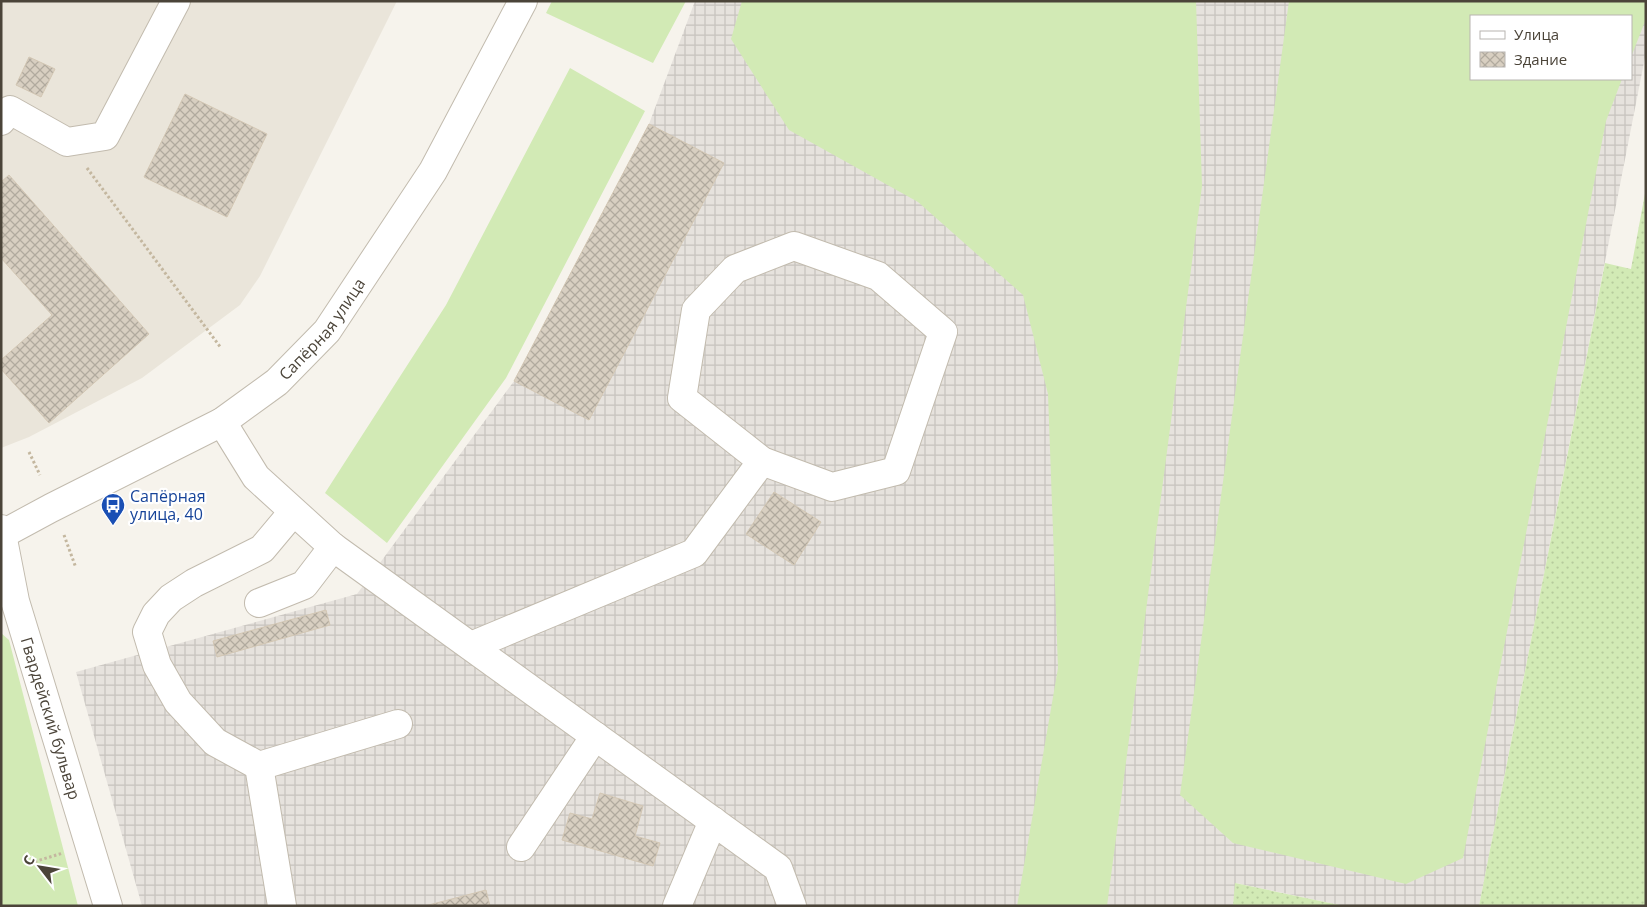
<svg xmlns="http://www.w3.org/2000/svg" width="1647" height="907" font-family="'Open Sans',sans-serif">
  <defs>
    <pattern id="industrial-grid" width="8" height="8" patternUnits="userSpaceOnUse" patternTransform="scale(1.25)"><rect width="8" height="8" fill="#e6e2dd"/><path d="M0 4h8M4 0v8" fill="none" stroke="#c7c3be"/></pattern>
    <pattern id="garden-dots" width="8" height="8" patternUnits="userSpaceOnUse" patternTransform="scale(1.25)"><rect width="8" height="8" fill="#d2eab5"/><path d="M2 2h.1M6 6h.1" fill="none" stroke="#b6ca9c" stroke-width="1.8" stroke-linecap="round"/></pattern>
    <pattern id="building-cross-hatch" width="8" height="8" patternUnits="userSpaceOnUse" patternTransform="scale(1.25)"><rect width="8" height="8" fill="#d8cfc1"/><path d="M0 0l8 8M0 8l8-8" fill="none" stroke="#b1aa9e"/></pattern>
  </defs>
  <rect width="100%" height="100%" fill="#f6f3ec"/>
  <path fill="#eae5da" d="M1 1H397L260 276 240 305 142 378 29 437 1 448Z"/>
  <path fill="url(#industrial-grid)" fill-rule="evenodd" d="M695 1H1646V52L1479 906H1344L1236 883 1233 906H142L76 672 357 594 514 381 649 124ZM1471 16H1631V79H1471Z"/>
  <path fill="#d2eab5" d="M552 1H686L653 63 546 13Z
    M742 1H1196L1202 186 1107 906H1017L1058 668 1048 394 1023 295 918 202 789 130 731 39Z
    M1289 1H1646V19L1631 57V16H1471V79H1622L1606 121 1463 858 1406 884 1233 843 1180 795Z
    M570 68 645 111 506 378 387 543 325 493 446 305Z
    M1 633 9 640 78 906H1Z"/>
  <path fill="url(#garden-dots)" d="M1646 188V906H1479L1605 263 1631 269Z
    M1235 883 1344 906H1233Z"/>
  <path fill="url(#building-cross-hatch)" stroke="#d3c7b4" d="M29 57 55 69 41 97 16 85Z
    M185 94 267 134 227 217 144 177Z
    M649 124 724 163 589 420 514 381Z
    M9 175 149 334 49 423 1 369V360L52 315 1 258V182Z
    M774 492 821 522 794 565 746 534Z
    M326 610 330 625 217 657 213 641Z
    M600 793 643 806 635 836 660 843 653 866 562 840 570 813 592 819Z
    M486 890 490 906H425Z"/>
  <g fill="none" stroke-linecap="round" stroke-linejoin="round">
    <g stroke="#c2bbae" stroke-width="30">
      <g id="minor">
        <path d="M1 121 10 110 67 142 105 136 176 1"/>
        <path d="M794 246 878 276 943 332 896 471 832 487 762 461 682 398 696 310 735 269Z"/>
        <path d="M222 422 256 477 333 547 778 868 792 906"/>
        <path id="s1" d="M1 529 15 601 108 906"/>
        <path id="s2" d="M1 535 51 508 222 422 277 382 327 331 433 171 523 1"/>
        <path d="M259 603 304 585 333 547"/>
        <path d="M471 646 694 553 762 461"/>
        <path d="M259 766 398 724"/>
        <path d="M521 847 595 736"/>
        <path d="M282 906 259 766 215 742 178 702 157 665 147 632 156 614 171 598 194 583 262 549 293 512"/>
        <path d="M677 906 713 821"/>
      </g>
    </g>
    <path stroke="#c4b79f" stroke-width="3" stroke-dasharray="2.5 2.5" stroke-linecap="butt" d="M87 168 221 348
      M29 452 40 475
      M64 535 76 568
      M30 863 63 853"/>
    <use href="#minor" stroke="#fff" stroke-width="28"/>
  </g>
  <defs>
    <g id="bus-pin" transform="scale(1.25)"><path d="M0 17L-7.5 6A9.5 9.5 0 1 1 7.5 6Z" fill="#1a4fb4" stroke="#fff"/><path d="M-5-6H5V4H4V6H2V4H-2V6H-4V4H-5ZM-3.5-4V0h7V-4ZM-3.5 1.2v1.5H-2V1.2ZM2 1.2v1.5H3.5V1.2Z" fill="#fff"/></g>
  </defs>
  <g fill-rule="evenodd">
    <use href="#bus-pin" x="113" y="505"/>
  </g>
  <g text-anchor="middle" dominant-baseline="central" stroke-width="4.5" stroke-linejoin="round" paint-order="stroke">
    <g font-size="16" fill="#4b4439" stroke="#fff">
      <text stroke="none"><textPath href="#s2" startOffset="386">Сапёрная улица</textPath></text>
      <text stroke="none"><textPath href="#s1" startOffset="196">Гвардейский бульвар</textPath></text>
    </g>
    <g font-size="16" fill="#164399" stroke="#fff" text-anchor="start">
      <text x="130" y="496">Сапёрная<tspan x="130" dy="18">улица, 40</tspan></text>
    </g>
  </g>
  <rect width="1647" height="907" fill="none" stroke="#4b4439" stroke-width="5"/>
  <rect x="1470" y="15" width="162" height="65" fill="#ffffff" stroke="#b7b4b0"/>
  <rect x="1480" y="31" width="25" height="8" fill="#ffffff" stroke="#b7b4b0"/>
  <text x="1514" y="40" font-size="15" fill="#4b4439">Улица</text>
  <rect x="1480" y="52" width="25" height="15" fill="url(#building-cross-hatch)" stroke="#b7b4b0"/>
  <text x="1514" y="65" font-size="15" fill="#4b4439">Здание</text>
  <g transform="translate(40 867) rotate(301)" stroke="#ffffff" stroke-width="4" paint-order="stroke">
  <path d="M0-4L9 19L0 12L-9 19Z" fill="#4b4439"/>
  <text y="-8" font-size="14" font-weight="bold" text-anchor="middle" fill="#4b4439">С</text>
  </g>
</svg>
